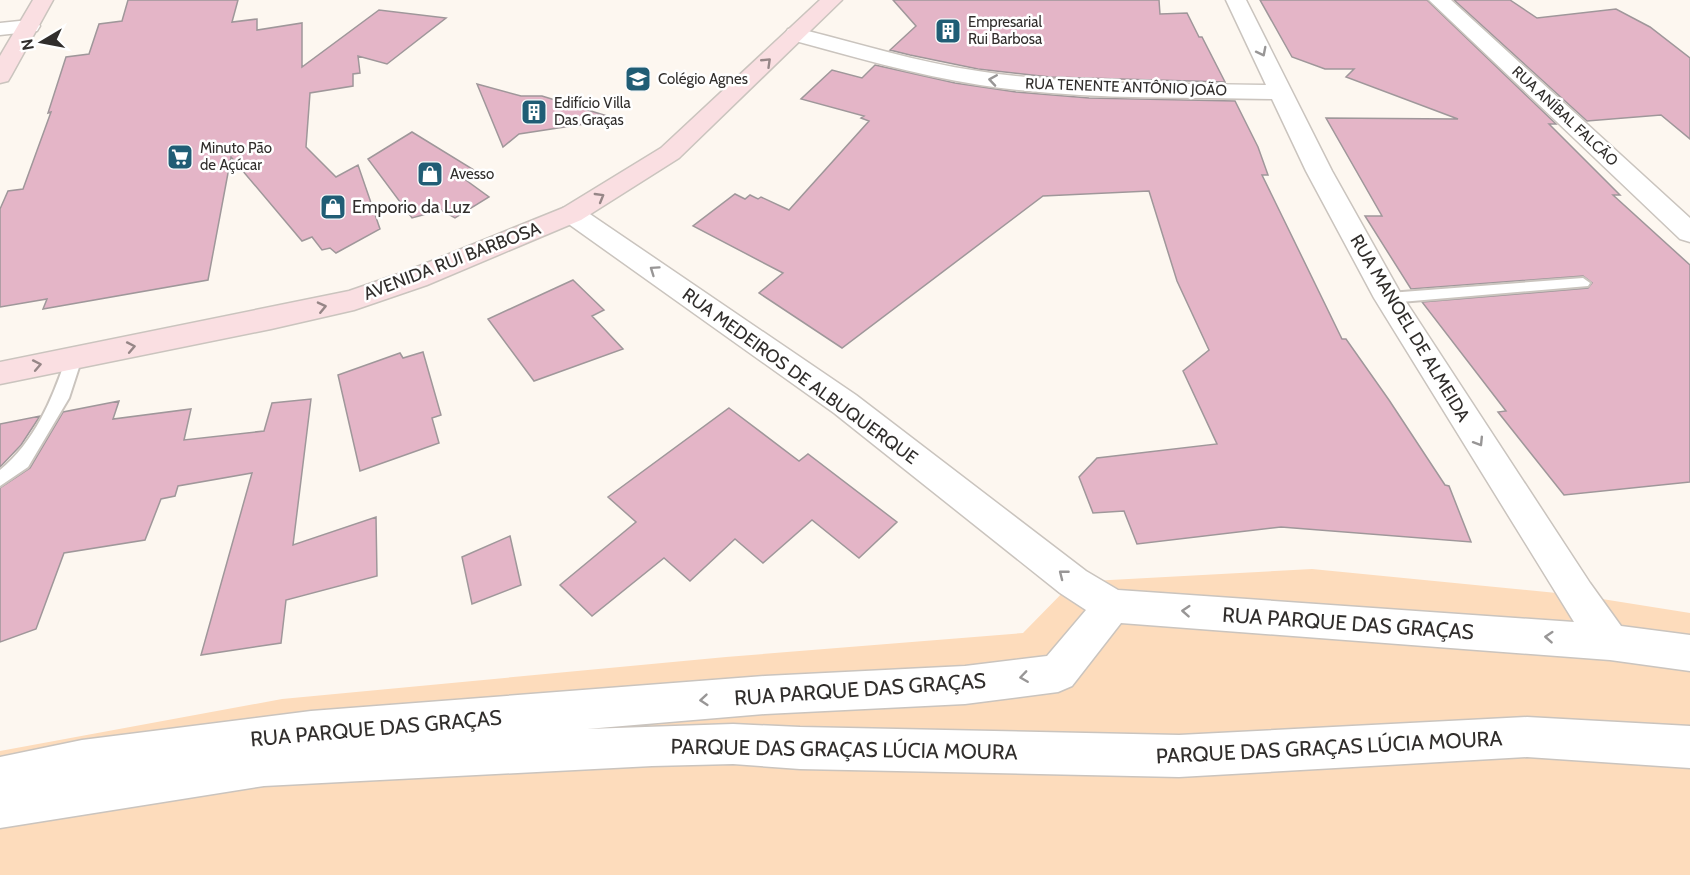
<svg xmlns="http://www.w3.org/2000/svg" width="1690" height="875" font-family="Cabin,sans-serif">
  <rect width="100%" height="100%" fill="#fdf7f0"/>
  <path fill="#fddcbc" d="M1312 569 1577 595 1690 613V875H0V751L282 699 726 657 1023 633 1073 582Z"/>
  <path fill="#e4b5c7" stroke="#9f979a" stroke-width="1.5" d="M128 0H238L232 22 257 19V30L302 23V67L379 10 446 18 387 64 358 56 360 73 353 74V86L310 93 306 147 336 177 358 165 380 229 336 253 330 248 322 250 312 237 302 241 231 157 208 280 43 309 47 299 0 307V209L8 191 23 189 51 112 48 113 66 57 89 54 99 24 122 21Z
    M893 0H1159L1160 14 1187 13 1199 37H1202L1225 82 1050 77 978 69 910 55 890 50 916 26Z
    M1260 0H1427L1556 124H1549L1620 195H1613L1690 265V482L1564 495 1498 412 1506 411 1422 302 1588 288 1592 283 1583 276 1411 289 1365 216H1382L1326 118 1458 119 1346 77 1354 69H1325L1292 57Z
    M1454 0H1510L1537 18 1616 9 1650 27 1690 58V139L1661 115 1587 121Z
    M875 65 955 83 1016 92 1089 98 1235 101 1258 147 1268 175H1262L1342 339H1346L1389 400 1445 485 1449 486 1471 542 1281 527 1137 544 1124 511 1093 513 1079 477 1097 458 1217 444 1183 371 1209 350 1177 281 1149 191 1043 196 842 348 759 293 783 273 693 226 735 194 745 199 750 195 758 199 761 197 789 210 869 121 861 118 864 116 801 99 832 70 862 78Z
    M477 84 521 96H542L617 119 519 134 503 147Z
    M412 132 474 170 463 178 489 197 455 218 441 210 412 218 368 159Z
    M573 280 604 310 592 316 623 349 534 381 488 319Z
    M423 352 441 415 432 418 439 443 360 471 338 375 400 353 403 358Z
    M311 399 293 545 376 517 377 576 286 600 281 643 201 655 252 473 178 486 175 496 161 499 145 540 64 553 36 629 0 642V488L30 468 63 412 119 401 113 419 191 409 184 440 264 431 272 403Z
    M729 408 799 461 808 454 897 522 859 558 812 520 763 563 735 539 690 581 664 558 592 616 560 585 636 522 608 497Z
    M40 416 21 445 0 467V424Z
    M510 536 521 585 472 604 462 557Z"/>
  <g fill="none" stroke-linecap="round" stroke-linejoin="round">
    <g stroke="#cac4be" stroke-width="4">
      <path id="lane" d="M1583 278 1590 283 1588 286 1389 303 1382 298 1389 293Z
        M74 352 79 354 82 358 69 398 28 467 0 486V470C34 443 53 398 66 358L69 354Z"/>
    </g>
    <g stroke="#cac4be" stroke-width="3">
      <path id="street" d="M1226 0H1246L1332 171 1401 294 1590 583 1621 626 1690 635V671L1610 660 1121 623 1072 686 1058 692 965 704 765 714 587 729 733 724 800 727 1179 735 1527 717 1690 726V768L1527 757 1179 777 800 769 733 764 652 766 264 786 0 828V757L82 740 311 711 765 676 965 666 1047 656 1086 610 1060 593 834 413 563 220 559 214 563 208 572 206 581 208 856 395 1086 571 1118 590 1574 622 1374 298 1306 171 1272 99C1175 97 1076 100 980 85 915 75 852 56 788 39L785 34 788 29 796 28C857 43 916 62 978 71 1073 86 1170 83 1266 85Z
        M1429 0H1451L1690 218V242L1680 239Z
        M29 20 37 21 40 26 37 31 0 35V23Z"/>
    </g>
    <g stroke="#cac4be" stroke-width="3">
      <path id="secondary" d="M33 0H53L11 76 8 81 0 83V56Z
        M820 0H842L679 158 581 220 427 285 354 310 271 329 0 384V362L349 291 407 271 563 208 661 148Z"/>
    </g>
    <use href="#lane" fill="#fff" fill-rule="evenodd"/>
    <use href="#street" fill="#fff" fill-rule="evenodd"/>
    <use href="#secondary" fill="#fadfe2" fill-rule="evenodd"/>
  </g>
  <defs><path id="oneway-chevron" d="M-2-3.5L2.5 0L-2 3.5" fill="none" stroke-width="1.6" stroke-linecap="round" stroke-linejoin="round" transform="scale(1.5)"/></defs>
  <g stroke="#989696">
    <use href="#oneway-chevron" transform="translate(1262 52) rotate(63)"/>
    <use href="#oneway-chevron" transform="translate(993 80) rotate(-171)"/>
    <use href="#oneway-chevron" transform="translate(654 270) rotate(-145)"/>
    <use href="#oneway-chevron" transform="translate(1479 442) rotate(58)"/>
    <use href="#oneway-chevron" transform="translate(1063 574) rotate(-142)"/>
    <use href="#oneway-chevron" transform="translate(1186 611) rotate(-176)"/>
    <use href="#oneway-chevron" transform="translate(1549 637) rotate(-176)"/>
    <use href="#oneway-chevron" transform="translate(1024 677) rotate(172)"/>
    <use href="#oneway-chevron" transform="translate(704 700) rotate(175)"/>
  </g>
  <g stroke="#968687">
    <use href="#oneway-chevron" transform="translate(767 62) rotate(-44)"/>
    <use href="#oneway-chevron" transform="translate(600 197) rotate(-30)"/>
    <use href="#oneway-chevron" transform="translate(322 307) rotate(-13)"/>
    <use href="#oneway-chevron" transform="translate(131 347) rotate(-11)"/>
    <use href="#oneway-chevron" transform="translate(37 365) rotate(-11)"/>
  </g>
  <defs>
    <g id="building-square" transform="scale(1.35)"><rect x="-9" y="-9" width="18" height="18" rx="4" fill="#205d75" stroke="#fff"/><path d="M-4-6H4V6H1V3H-1V6H-4ZM-2.5-4.3h1.7v1.8h-1.7ZM.8-4.3h1.7v1.8H.8ZM-2.5-1h1.7V.8h-1.7ZM.8-1h1.7V.8H.8Z" fill="#fff"/></g>
    <g id="school-square" transform="scale(1.35)"><rect x="-9" y="-9" width="18" height="18" rx="4" fill="#205d75" stroke="#fff"/><path d="M0-5L7-2L0 1L-7-2ZM-4 1L0 2.5L4 1V4Q0 6-4 4Z" fill="#fff"/></g>
    <g id="supermarket-square" transform="scale(1.35)"><rect x="-9" y="-9" width="18" height="18" rx="4" fill="#205d75" stroke="#fff"/><path d="M-6-5.5h2.5l.6 2H6L4.5 2H-2.5L-4.4-4H-6ZM-1.5 3.2a1.3 1.3 0 1 0 .1 0ZM3 3.2a1.3 1.3 0 1 0 .1 0Z" fill="#fff"/></g>
    <g id="shop-square" transform="scale(1.35)"><rect x="-9" y="-9" width="18" height="18" rx="4" fill="#205d75" stroke="#fff"/><path d="M-5-2.5h2.3a2.7 3.5 0 0 1 5.4 0H5L5.5 6h-11ZM-1.5-2.5h3a1.5 2.3 0 0 0-3 0Z" fill="#fff"/></g>
  </defs>
  <g fill-rule="evenodd">
    <use href="#building-square" x="948" y="31"/>
    <use href="#school-square" x="638" y="79"/>
    <use href="#building-square" x="534" y="112"/>
    <use href="#supermarket-square" x="180" y="157"/>
    <use href="#shop-square" x="430" y="174"/>
    <use href="#shop-square" x="333" y="207"/>
  </g>
  <g text-anchor="middle" dominant-baseline="central" stroke-width="5" stroke-linejoin="round" paint-order="stroke">
    <g font-size="15" fill="#312e2c" stroke="#fff" text-anchor="start">
      <text x="968" y="22">Empresarial<tspan x="968" dy="17">Rui Barbosa</tspan></text>
      <text x="658" y="79">Colégio Agnes</text>
      <text x="554" y="103">Edifício Villa<tspan x="554" dy="17">Das Graças</tspan></text>
      <text x="200" y="148">Minuto Pão<tspan x="200" dy="17">de Açúcar</tspan></text>
      <text x="450" y="174">Avesso</text>
    </g>
    <g font-size="15" fill="#312e2c" stroke="#fff">
      <text transform="translate(1126 87) rotate(2)">RUA TENENTE ANTÔNIO JOÃO</text>
      <text transform="translate(1565 116) rotate(43)">RUA ANÍBAL FALCÃO</text>
    </g>
    <g font-size="18" fill="#312e2c" stroke="#fff" text-anchor="start">
      <text x="352" y="207">Emporio da Luz</text>
    </g>
    <g font-size="18" fill="#312e2c" stroke="#fff">
      <text transform="translate(452 261) rotate(-21)">AVENIDA RUI BARBOSA</text>
      <text transform="translate(1410 328) rotate(59)">RUA MANOEL DE ALMEIDA</text>
      <text transform="translate(800 376) rotate(36)">RUA MEDEIROS DE ALBUQUERQUE</text>
    </g>
    <g font-size="21" fill="#312e2c" stroke="#fff">
      <text transform="translate(1348 623) rotate(4)">RUA PARQUE DAS GRAÇAS</text>
      <text transform="translate(860 689) rotate(-4)">RUA PARQUE DAS GRAÇAS</text>
      <text transform="translate(376 728) rotate(-5)">RUA PARQUE DAS GRAÇAS</text>
      <text transform="translate(1329 747) rotate(-3)">PARQUE DAS GRAÇAS LÚCIA MOURA</text>
      <text transform="translate(844 749) rotate(1)">PARQUE DAS GRAÇAS LÚCIA MOURA</text>
    </g>
  </g>
  <g transform="translate(42 42) rotate(260)" stroke="#ffffff" stroke-width="4.5" paint-order="stroke">
  <path d="M0-4.5L10 22L0 15L-10 22Z" fill="#312e2c"/>
  <text y="-9" font-size="16" font-weight="bold" text-anchor="middle" fill="#312e2c">N</text>
  </g>
</svg>
